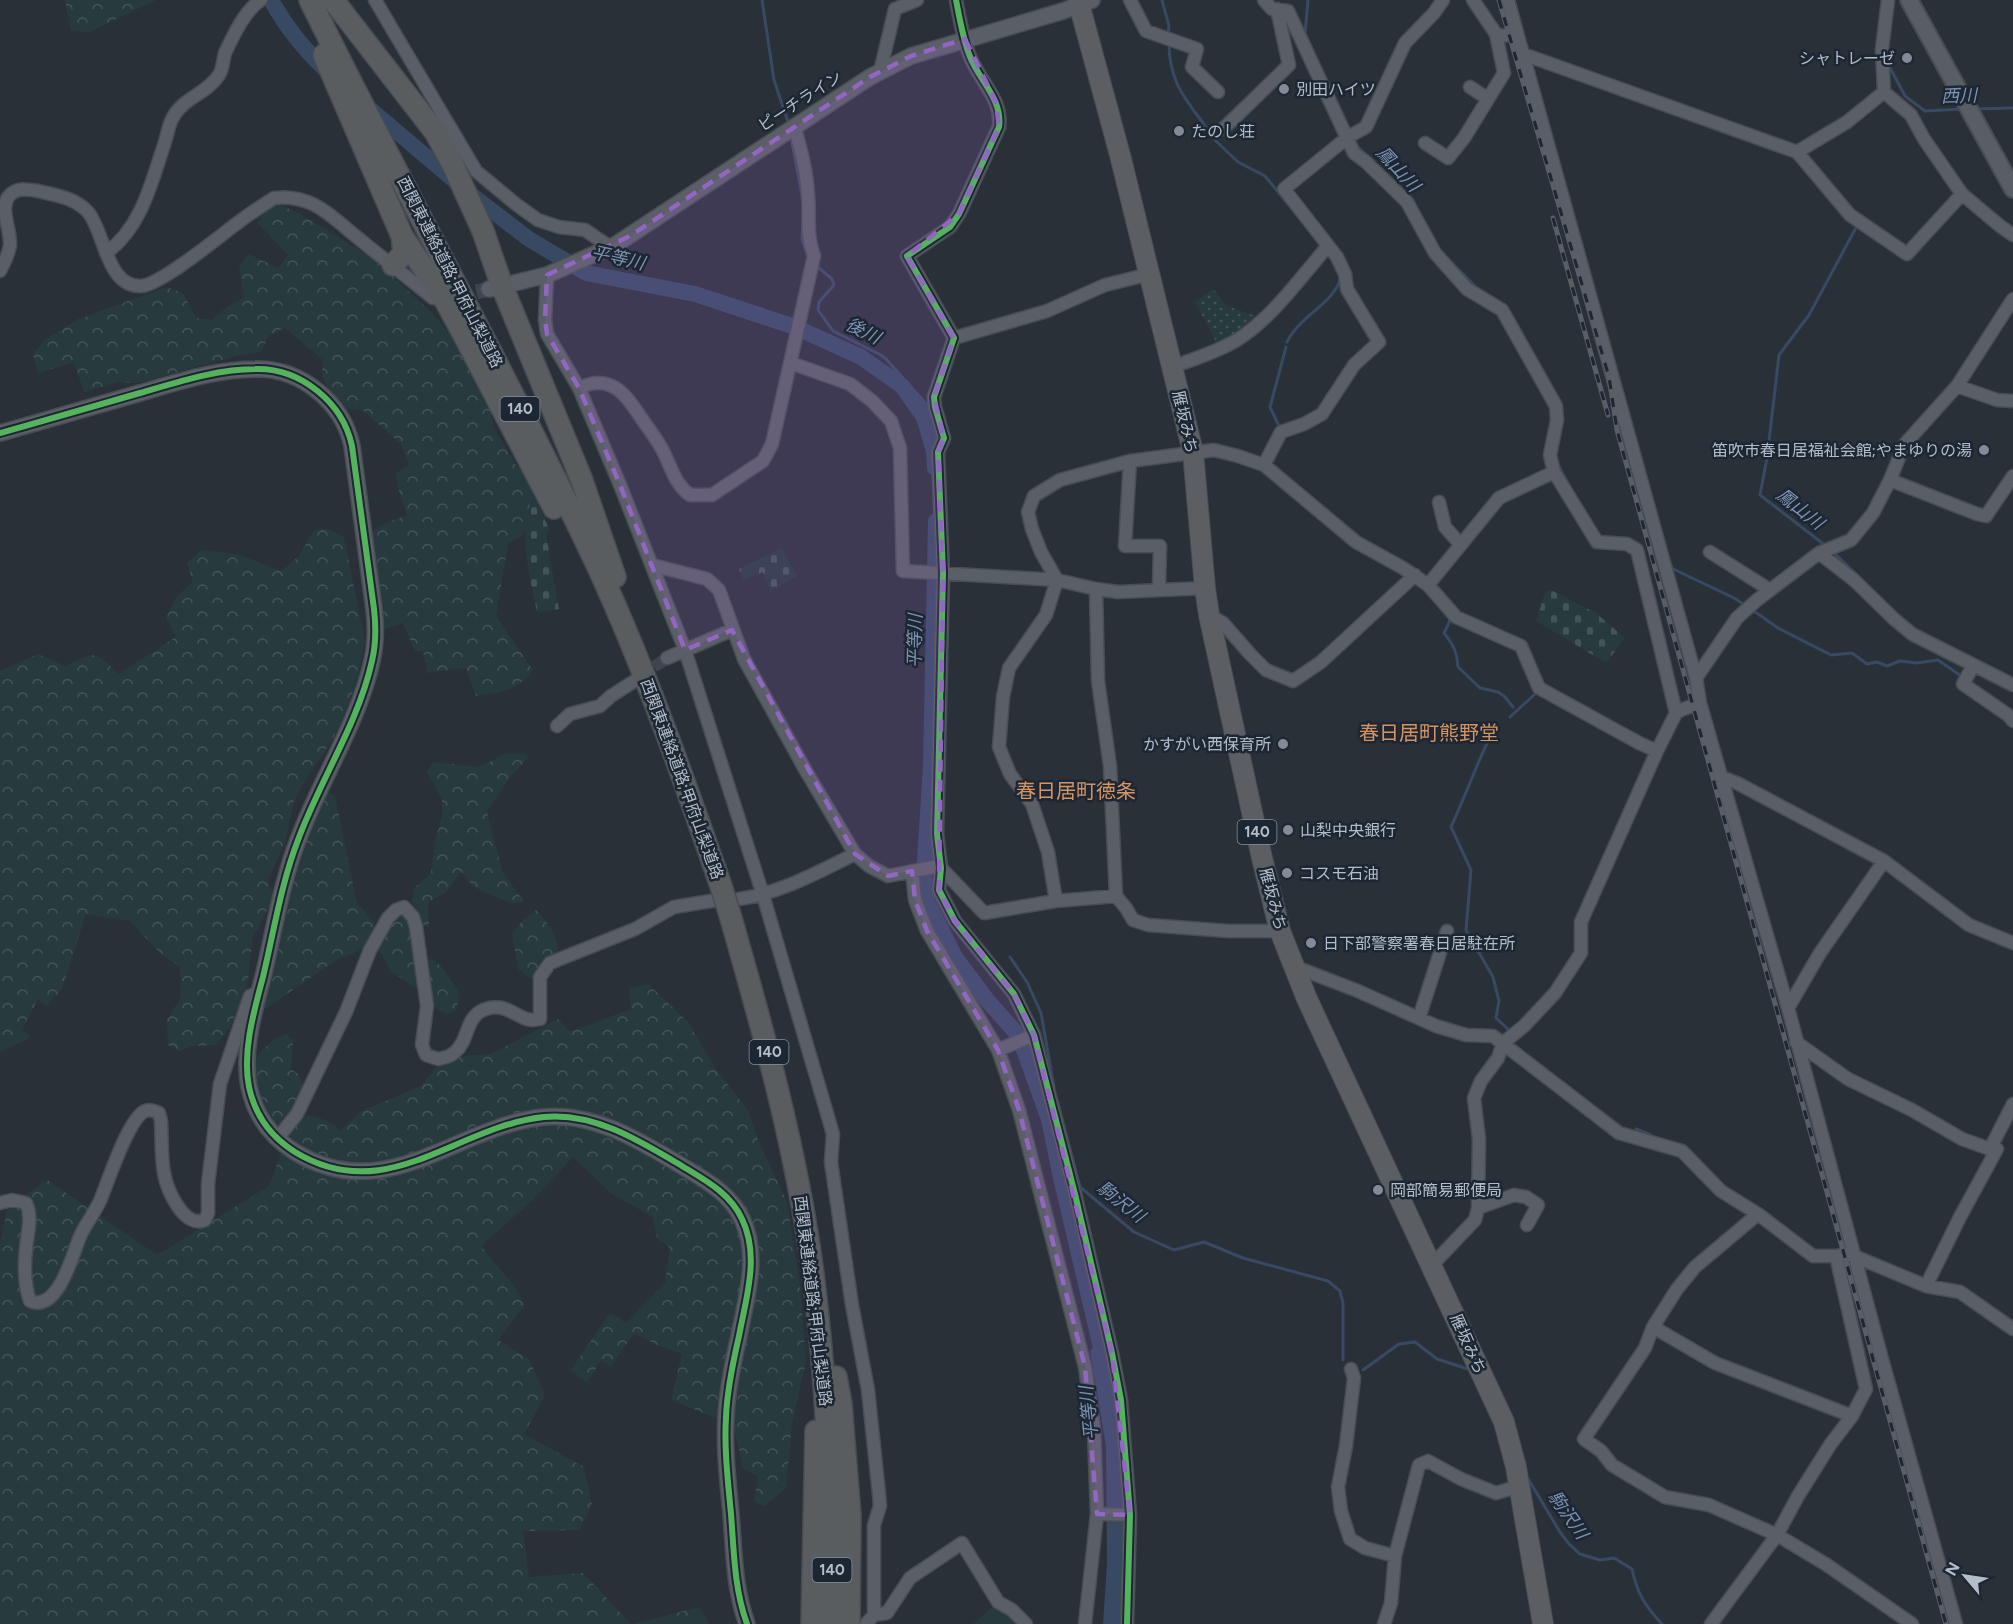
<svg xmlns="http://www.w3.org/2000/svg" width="2013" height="1624" font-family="Figtree,'Noto Sans JP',sans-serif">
  <defs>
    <pattern id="grass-dots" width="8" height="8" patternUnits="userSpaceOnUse" patternTransform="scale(1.5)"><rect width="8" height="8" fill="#273a3e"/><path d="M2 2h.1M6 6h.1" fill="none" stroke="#445559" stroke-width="1.8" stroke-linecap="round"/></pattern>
    <pattern id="forest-crowns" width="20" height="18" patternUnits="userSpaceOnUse" patternTransform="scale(1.5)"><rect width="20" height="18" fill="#273a3e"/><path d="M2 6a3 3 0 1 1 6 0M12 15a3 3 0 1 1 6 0" fill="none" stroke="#445559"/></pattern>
    <pattern id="cemetery-stones" width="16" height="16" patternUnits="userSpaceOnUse" patternTransform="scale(1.5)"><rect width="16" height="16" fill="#273a3e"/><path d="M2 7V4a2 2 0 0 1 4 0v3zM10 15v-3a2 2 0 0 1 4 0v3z" fill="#445559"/></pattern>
  </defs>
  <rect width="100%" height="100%" fill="#2a3038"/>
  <path fill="url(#grass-dots)" d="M1213 289 1227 306 1264 319 1220 349 1195 302Z"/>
  <path fill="url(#forest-crowns)" d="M65 0H156L90 32 71 31Z
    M269 205 283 206 302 215 371 257 431 312 453 337 491 409 493 427 517 467 531 478 535 498 530 504 524 534 508 544 496 616 533 670C518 691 500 692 476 696L466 668 427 673 423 651H415L403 623 383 629 377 626 364 541C378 524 386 522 407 516L397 485 396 474 409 465 401 444 363 411 334 406 322 375 323 360 285 328 268 336 262 352 236 356 138 383 118 382 84 392 74 362 38 373 33 355 44 340 79 319 166 287 183 293 196 318 212 320 227 307 244 297 239 267 249 254 278 268 288 255 257 222Z
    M328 529 344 537 365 642 358 675 345 717 323 755 311 770 294 801 285 843 268 880 274 897 253 937 247 987 230 1028 216 1045 193 1046 179 1051 168 1045 167 1020 181 997 180 967 160 953 129 920 112 919 86 914 62 989 47 1006 38 999 22 1030 31 1037 0 1052V671L38 654 65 666C97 651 93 650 119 674L176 637 166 618 177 596 193 582 187 563 201 550 237 554 281 571 299 556 314 530Z
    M507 753 526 754 528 758 511 776 487 812 502 871 524 902 510 903 474 887 461 872 445 893 428 902 429 928 424 926 412 901 414 888 431 873 435 843 442 816V800L427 772 434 762 479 767Z
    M324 790 335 796 357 903 375 923 363 949 335 961 262 1011 291 878Z
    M536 910C547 921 559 937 558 953L543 964 534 981 518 969 512 934 523 920Z
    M400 914 405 915 410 923 420 991 391 971 378 949 392 920Z
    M431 959 441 966 460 993 456 1010 447 1015 432 1005 426 965Z
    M648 984 688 1022 717 1071 748 1110 758 1140 787 1202 800 1284 806 1362 792 1424 786 1488 764 1506 754 1502 758 1477 743 1468 731 1415 716 1418 671 1400 682 1354 657 1345 634 1333 611 1367 601 1360 587 1383 571 1370 610 1313 626 1323 665 1283 670 1248 657 1238 653 1217 612 1194 573 1157 534 1199 481 1246 514 1286 525 1305 498 1340 529 1359 545 1395 524 1434 584 1467 592 1505 579 1530 523 1531 529 1577 583 1573 631 1624H0V1242L7 1211 26 1195 47 1180 157 1255 269 1186 289 1132 307 1115 325 1120 341 1130 362 1111 421 1086 436 1068 464 1056 491 1054 558 1019 570 1032 631 1009 629 988Z
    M286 1034 293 1040 291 1069 299 1075 305 1089 296 1111 278 1130C260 1107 254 1090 252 1061L273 1040Z
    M699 1607 709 1624H634Z"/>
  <path fill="url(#cemetery-stones)" d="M535 498 550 531 546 534 559 609 537 612C531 580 515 526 535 498Z
    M782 548 797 576 770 591 763 572 744 580 739 569Z
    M1551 590 1596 613 1625 638 1606 663 1536 621 1545 593Z"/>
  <path fill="#273a3e" d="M998 1602 1026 1624H973Z"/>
  <path fill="#384963" d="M1105 1332 1122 1444 1123 1569 1121 1624H1103L1107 1563 1106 1446 1090 1351Z"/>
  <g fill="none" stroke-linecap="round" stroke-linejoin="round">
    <path stroke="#384963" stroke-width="3" d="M762 0 774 80 788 122
      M1162 0 1169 26 1168 33
      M1305 34 1308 0
      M1169 43C1169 83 1186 99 1208 130
      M1888 64 1905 96 1925 111 1962 109
      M1975 109 2013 108
      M1215 140 1238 162 1265 176 1293 210
      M792 143 802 195
      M1357 146 1367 156
      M803 216 802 239 808 257
      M1448 259 1478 289
      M818 267 832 279 834 285 819 302 818 310 833 331 881 355 886 359 928 406 932 419
      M1287 342C1299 317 1332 304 1340 280
      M1279 426 1270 407 1286 347
      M1557 448 1556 461 1571 489
      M1826 546 1760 495 1767 458 1779 355 1809 315 1858 224
      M1833 552 1856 574
      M1669 567 1734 598 1746 606
      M1751 609 1778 628 1831 655 1852 653 1867 664 1877 662 1887 666 1900 661 1917 663 1938 660 1964 678
      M1450 617 1449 623 1444 633C1453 644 1457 652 1458 667L1480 688 1498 692 1504 696 1513 707
      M1510 717 1534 695
      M1494 728C1478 761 1466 794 1451 827L1471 870 1466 930 1493 977 1499 1001 1496 1018 1510 1031
      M1010 957 1027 982 1041 1013 1054 1087
      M1058 1103 1080 1187 1134 1232 1174 1250 1204 1242 1243 1258 1328 1281 1340 1291 1343 1303V1360
      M1636 1129 1651 1135
      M1363 1370 1399 1344 1415 1342 1437 1359 1471 1370
      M1527 1477 1560 1532 1569 1544 1580 1554 1600 1560 1614 1558 1632 1569C1637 1593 1645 1606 1662 1624"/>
    <path stroke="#384963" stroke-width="16" d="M271 0C287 29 305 51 329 73
      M364 104 474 197 529 239 586 273 695 294 795 327 861 357 902 386 924 417 934 451 935 468
      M936 521 931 766 924 878 928 903 955 957 987 1000 1019 1036 1049 1119 1061 1178 1104 1360"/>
    <path stroke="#3f454e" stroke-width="12" stroke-dasharray="12 6" stroke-linecap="butt" d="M639 677 667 658"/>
    <path stroke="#3f454e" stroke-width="15" stroke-dasharray="15 8" stroke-linecap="butt" d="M454 297 489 289"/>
    <g stroke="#484c53" stroke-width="15">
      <path id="minor" d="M375 0 476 171 517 205 538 220 559 227 585 230 610 247
        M956 0C960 20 963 41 971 59 981 82 1003 101 999 127L959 214 950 227 907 256 954 338 934 397 935 407 944 438 938 452 943 573 937 834 941 868 939 890 955 921 1014 994 1034 1035 1075 1194 1112 1353 1121 1400 1130 1515 1127 1624
        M1130 0 1146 31 1197 49 1192 67 1218 92
        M1264 0 1272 9 1288 11 1354 153 1366 162 1407 202 1435 253 1467 289 1502 310 1556 406 1557 420 1550 455 1554 472 1597 542 1627 544 1637 550 1676 713
        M1473 0 1496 34 1503 36 1517 33
        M1508 0 1696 678
        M1888 0 1882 49 1884 92 1911 115 1924 139 1962 194 2000 226 2013 235
        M1523 54 1797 152 1850 215 1907 254 1962 194
        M880 72 895 9 917 0
        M1470 87 1488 99
        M1223 129 1289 65 1277 9
        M1425 143 1448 158 1464 138 1504 73 1496 34
        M1797 152 1847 122 1884 92
        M106 253C141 228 151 184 164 145 167 137 168 127 172 119 182 98 207 94 219 75 223 69 223 60 225 53 233 36 245 10 261 0
        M0 271C4 263 9 254 10 245 11 230 0 210 8 197 16 187 27 189 38 191 56 195 75 198 88 212 105 232 106 287 141 286 161 285 221 235 240 221 251 213 263 205 274 198 315 193 334 220 363 242 386 261 410 279 433 298L441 299
        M547 275 545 320 547 334 579 388 620 485 685 650 763 895 833 1134 831 1162 852 1305 868 1390 879 1494 880 1506 874 1525V1615
        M2013 299 1957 386 1997 400 2013 401
        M954 338 1047 311 1105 285 1150 274
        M791 363 850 384 872 401 891 421 900 448 903 571 1057 580 1096 589 1118 592 1205 588
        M1172 367C1194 359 1217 352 1237 340 1273 317 1300 278 1328 246
        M579 388C613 372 627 397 644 422 651 432 659 442 664 453 672 469 675 484 690 495H712L763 461 772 444 814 256C806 235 810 217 808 195 807 172 801 149 794 126
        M1130 461 1125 546H1160L1159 588
        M1264 465 1281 432 1304 424 1322 414 1354 365 1379 342 1347 289 1345 274 1337 257 1284 189 1348 137 1366 127 1405 43 1434 13 1443 0
        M1890 480 1977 514 1986 516 2013 476
        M1439 502 1445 527 1461 545
        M1710 552 1770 590
        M1819 553 1854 580 1894 619 1912 634 2013 685
        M652 565 707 579 719 590 744 659 806 771 855 854 869 866 888 876 934 867 941 868 984 913 1056 901 1116 896
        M1428 585 1499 498 1554 472
        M1096 589 1098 681 1110 766 1116 896 1126 908 1133 920 1148 925 1228 931H1280
        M1209 615 1223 623 1250 654 1266 670 1293 681 1321 662 1415 575
        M667 658 732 630
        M1973 666 1963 684 2008 715 2013 721
        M557 726 570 714 600 706 611 696 636 680
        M1721 777 1737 783 1884 861 1969 925 2013 943
        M912 871 915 900 927 931 998 1050 1019 1110 1085 1367 1094 1430 1097 1514 1085 1624
        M739 899C781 893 818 872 855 854
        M1056 901 1048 852 1032 804 1010 774 999 747 1003 697 1009 668 1046 615 1057 580 1041 552 1032 529 1028 512 1034 496 1060 480 1130 461 1214 450 1238 456 1264 465 1356 542 1403 568 1428 585 1456 617 1521 646 1539 688 1639 743 1657 751
        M1293 966 1358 991 1436 1026 1466 1035 1493 1036 1619 1133 1682 1151 1721 1191 1758 1214 1813 1256H1836L1845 1254 1854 1256 1926 1286 1960 1217 1997 1149H1990L1962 1139 1912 1110 1848 1079 1796 1042
        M1788 1008 1820 953 1884 861
        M1419 1018 1447 931
        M998 1050 1034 1035
        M277 1139 297 1114 346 1012 370 950 388 918 396 910 404 907 413 917 416 927 427 1006 422 1045 426 1055 438 1059C444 1058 451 1056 455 1052 469 1041 465 1018 483 1010 510 999 518 1025 540 1019V977L550 963 635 929 674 907 717 900
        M1990 1149 2013 1104
        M0 1203 12 1200 26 1203C33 1218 27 1233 26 1249 24 1268 24 1284 30 1301 59 1313 73 1252 81 1234 87 1223 94 1213 100 1201 108 1182 128 1119 145 1111 150 1109 155 1111 159 1113L161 1121C162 1138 161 1157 164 1173 167 1190 184 1229 205 1220L208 1213V1184L220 1084 250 996 259 992
        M1478 1208 1514 1195 1526 1197 1538 1205 1527 1225
        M1758 1214 1695 1267 1677 1289 1653 1327 1645 1348 1584 1439 1601 1451 1612 1465 1665 1497 1709 1505 1777 1535 1827 1565 1912 1624
        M1432 1265 1475 1220 1478 1208 1479 1139 1474 1098 1481 1081 1498 1058 1503 1043 1524 1026 1555 993 1581 953V922L1657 751 1676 713 1681 710 1700 703
        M1926 1286 1960 1292 2013 1329
        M1653 1327 1715 1363 1852 1416
        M1351 1369 1354 1378 1346 1446 1338 1487 1341 1511 1350 1539 1365 1548 1395 1556
        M1097 1514 1130 1515
        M866 1624 874 1615 887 1613 910 1578 962 1543 998 1602 1012 1610 1026 1624
        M1384 1624 1391 1603 1395 1556 1419 1465 1428 1461 1461 1479 1496 1493 1520 1486
        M1711 1624 1777 1535 1798 1496 1830 1445 1852 1416 1866 1389 1836 1256
        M1956 1624 1882 1359 1788 1008 1700 703 1696 678 1737 618 1757 600 1819 553 1851 540 1873 513 1890 480 1904 445 1957 386"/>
    </g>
    <g stroke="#484c53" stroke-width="18">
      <path id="tertiary" d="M489 289 547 275 615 245 870 77 911 56 1063 11 1092 0
        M0 433C47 420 94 406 140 393 178 382 217 369 256 369 301 368 343 403 352 446L374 609C376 626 376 644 372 661 358 724 320 780 298 840 281 884 274 931 263 977 254 1011 242 1052 249 1087 255 1115 271 1137 295 1152 387 1208 456 1126 544 1117 594 1112 640 1141 682 1166 705 1180 730 1193 742 1219 760 1256 746 1298 739 1336 733 1362 727 1390 726 1417 724 1449 728 1482 731 1514 734 1551 734 1588 747 1624"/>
    </g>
    <g stroke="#484c53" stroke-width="20">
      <path id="secondary" d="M1909 0 2013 189"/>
    </g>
    <g stroke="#474c53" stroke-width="22">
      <path id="trunk" d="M1078 0 1120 155 1193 452 1205 588 1209 615 1262 858 1280 931 1307 999 1504 1422 1516 1467 1543 1624"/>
    </g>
    <g stroke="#474c53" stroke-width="24">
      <path id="motorway" d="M310 0C403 190 507 374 597 565 645 669 683 777 721 886
        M333 0 436 133 453 165 483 231 502 286 581 478 615 577
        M324 55 402 236 445 300 465 337 554 508
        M393 265 404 253 402 236
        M730 915C764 1033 797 1152 813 1274 828 1391 832 1507 832 1624
        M836 1377 841 1404 850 1516 849 1624
        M812 1624 816 1431"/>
    </g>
    <use href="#minor" stroke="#5a5e66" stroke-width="12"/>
    <use href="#tertiary" stroke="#5a5e66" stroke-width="15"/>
    <use href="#secondary" stroke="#595d64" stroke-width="16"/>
    <use href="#trunk" stroke="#5b5f64" stroke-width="20"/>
    <use href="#motorway" stroke="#5a5d60" stroke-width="21"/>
    <g stroke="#595d64" stroke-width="5">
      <path id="rail" d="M1499 0 1609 377 1617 430 1946 1624
        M1553 218 1608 415"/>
    </g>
    <use href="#rail" stroke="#1d2633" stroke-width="3" stroke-dasharray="9" stroke-linecap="butt"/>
    <g stroke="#474c53" stroke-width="24" stroke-linecap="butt">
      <path id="motorway-bridge" d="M721 886 730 915"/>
    </g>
    <use href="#motorway-bridge" stroke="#5a5d60" stroke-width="21"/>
    <g stroke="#1d2633" stroke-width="10">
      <path id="cycleway" d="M956 0C960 20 963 41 971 59 981 82 1003 101 999 127L959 214 950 227 907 256 954 338 934 397 935 407 944 438 938 452 943 573 937 834 941 868 939 890 955 921 1014 994 1034 1035 1075 1194 1112 1353 1121 1400 1130 1515 1127 1624
        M0 433C47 420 94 406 140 393 178 382 217 369 256 369 301 368 343 403 352 446L374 609C376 626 376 644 372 661 358 724 320 780 298 840 281 884 274 931 263 977 254 1011 242 1052 249 1087 255 1115 271 1137 295 1152 387 1208 456 1126 544 1117 594 1112 640 1141 682 1166 705 1180 730 1193 742 1219 760 1256 746 1298 739 1336 733 1362 727 1390 726 1417 724 1449 728 1482 731 1514 734 1551 734 1588 747 1624"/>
    </g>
    <use href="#cycleway" stroke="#56b35d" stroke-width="6"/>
  </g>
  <path fill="#9266c3" fill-opacity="0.2" stroke="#9266c3" stroke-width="4.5" stroke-dasharray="12 8" stroke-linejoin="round" d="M965 39 996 102 999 127 959 214 907 256 954 338 934 397 944 438 938 452 943 573 939 890 955 921 1014 994 1034 1035 1112 1353 1130 1515 1097 1514 1085 1367 1019 1110 998 1050 927 931 915 900 912 871 888 876 855 854 732 630 685 650 620 485 579 388 547 334 545 320 547 275 630 236 870 77 911 56Z"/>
  <g fill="#848b96" stroke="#1d2633" stroke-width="2">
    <circle cx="1907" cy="58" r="6"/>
    <circle cx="1284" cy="89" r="6"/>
    <circle cx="1179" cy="131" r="6"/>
    <circle cx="1984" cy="450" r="6"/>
    <circle cx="1283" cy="744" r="6"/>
    <circle cx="1288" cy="830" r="6"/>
    <circle cx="1287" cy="873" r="6"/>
    <circle cx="1311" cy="943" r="6"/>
    <circle cx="1378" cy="1190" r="6"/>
  </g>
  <g text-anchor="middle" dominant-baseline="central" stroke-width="5" stroke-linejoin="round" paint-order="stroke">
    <g fill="#1d2633" stroke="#878f9c" stroke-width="1.5">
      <rect x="500.5" y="397" width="39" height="24" rx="4.5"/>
      <rect x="1237.5" y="820" width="39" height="24" rx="4.5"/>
      <rect x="749.5" y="1040" width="39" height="24" rx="4.5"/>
      <rect x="812.5" y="1558" width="39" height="24" rx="4.5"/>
    </g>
    <g font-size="15" font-weight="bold" fill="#b4bcc9">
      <text x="520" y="409">140</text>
      <text x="1257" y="832">140</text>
      <text x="769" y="1052">140</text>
      <text x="832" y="1570">140</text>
    </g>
    <g font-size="16" fill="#b4bcc9" stroke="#1d2633" text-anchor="start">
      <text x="1895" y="58" text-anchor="end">シャトレーゼ</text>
      <text x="1296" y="89">別田ハイツ</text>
      <text x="1191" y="131">たのし荘</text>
      <text x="1972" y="450" text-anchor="end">笛吹市春日居福祉会館;やまゆりの湯</text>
      <text x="1271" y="744" text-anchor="end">かすがい西保育所</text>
      <text x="1300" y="830">山梨中央銀行</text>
      <text x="1299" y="873">コスモ石油</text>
      <text x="1323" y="943">日下部警察署春日居駐在所</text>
      <text x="1390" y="1190">岡部簡易郵便局</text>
    </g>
    <g font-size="16" fill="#b4bcc9" stroke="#1d2633">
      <text transform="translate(800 101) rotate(-33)">ピーチライン</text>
      <text transform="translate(450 272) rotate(63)">西関東連絡道路;甲府山梨道路</text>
      <text transform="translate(1185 422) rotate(77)">雁坂みち</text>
      <text transform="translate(682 779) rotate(70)">西関東連絡道路;甲府山梨道路</text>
      <text transform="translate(1273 899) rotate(75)">雁坂みち</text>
      <text transform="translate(813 1301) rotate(83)">西関東連絡道路;甲府山梨道路</text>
      <text transform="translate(1468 1344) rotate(66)">雁坂みち</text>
    </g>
    <g font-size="18" font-style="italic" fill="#7c92b1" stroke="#1d2633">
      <text transform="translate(1959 96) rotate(-2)">西川</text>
      <text transform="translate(1398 169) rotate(47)">鳳山川</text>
      <text transform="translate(618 258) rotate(13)">平等川</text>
      <text transform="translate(863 331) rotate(27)">後川</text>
      <text transform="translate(1800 509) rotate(38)">鳳山川</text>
      <text transform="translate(915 641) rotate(-89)">平等川</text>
      <text transform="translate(1121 1202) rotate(38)">駒沢川</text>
      <text transform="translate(1089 1413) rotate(-96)">平等川</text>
      <text transform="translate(1568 1515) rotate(55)">駒沢川</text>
    </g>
    <g font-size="20" fill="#d59563" stroke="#1d2633">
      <text x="1429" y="733">春日居町熊野堂</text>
      <text x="1076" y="791">春日居町徳条</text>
    </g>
  </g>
  <g transform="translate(1965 1576) rotate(299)" stroke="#1d2633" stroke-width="4.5" paint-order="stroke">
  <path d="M0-4.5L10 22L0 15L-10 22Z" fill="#b4bcc9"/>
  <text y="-9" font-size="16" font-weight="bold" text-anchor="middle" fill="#b4bcc9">N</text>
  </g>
</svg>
